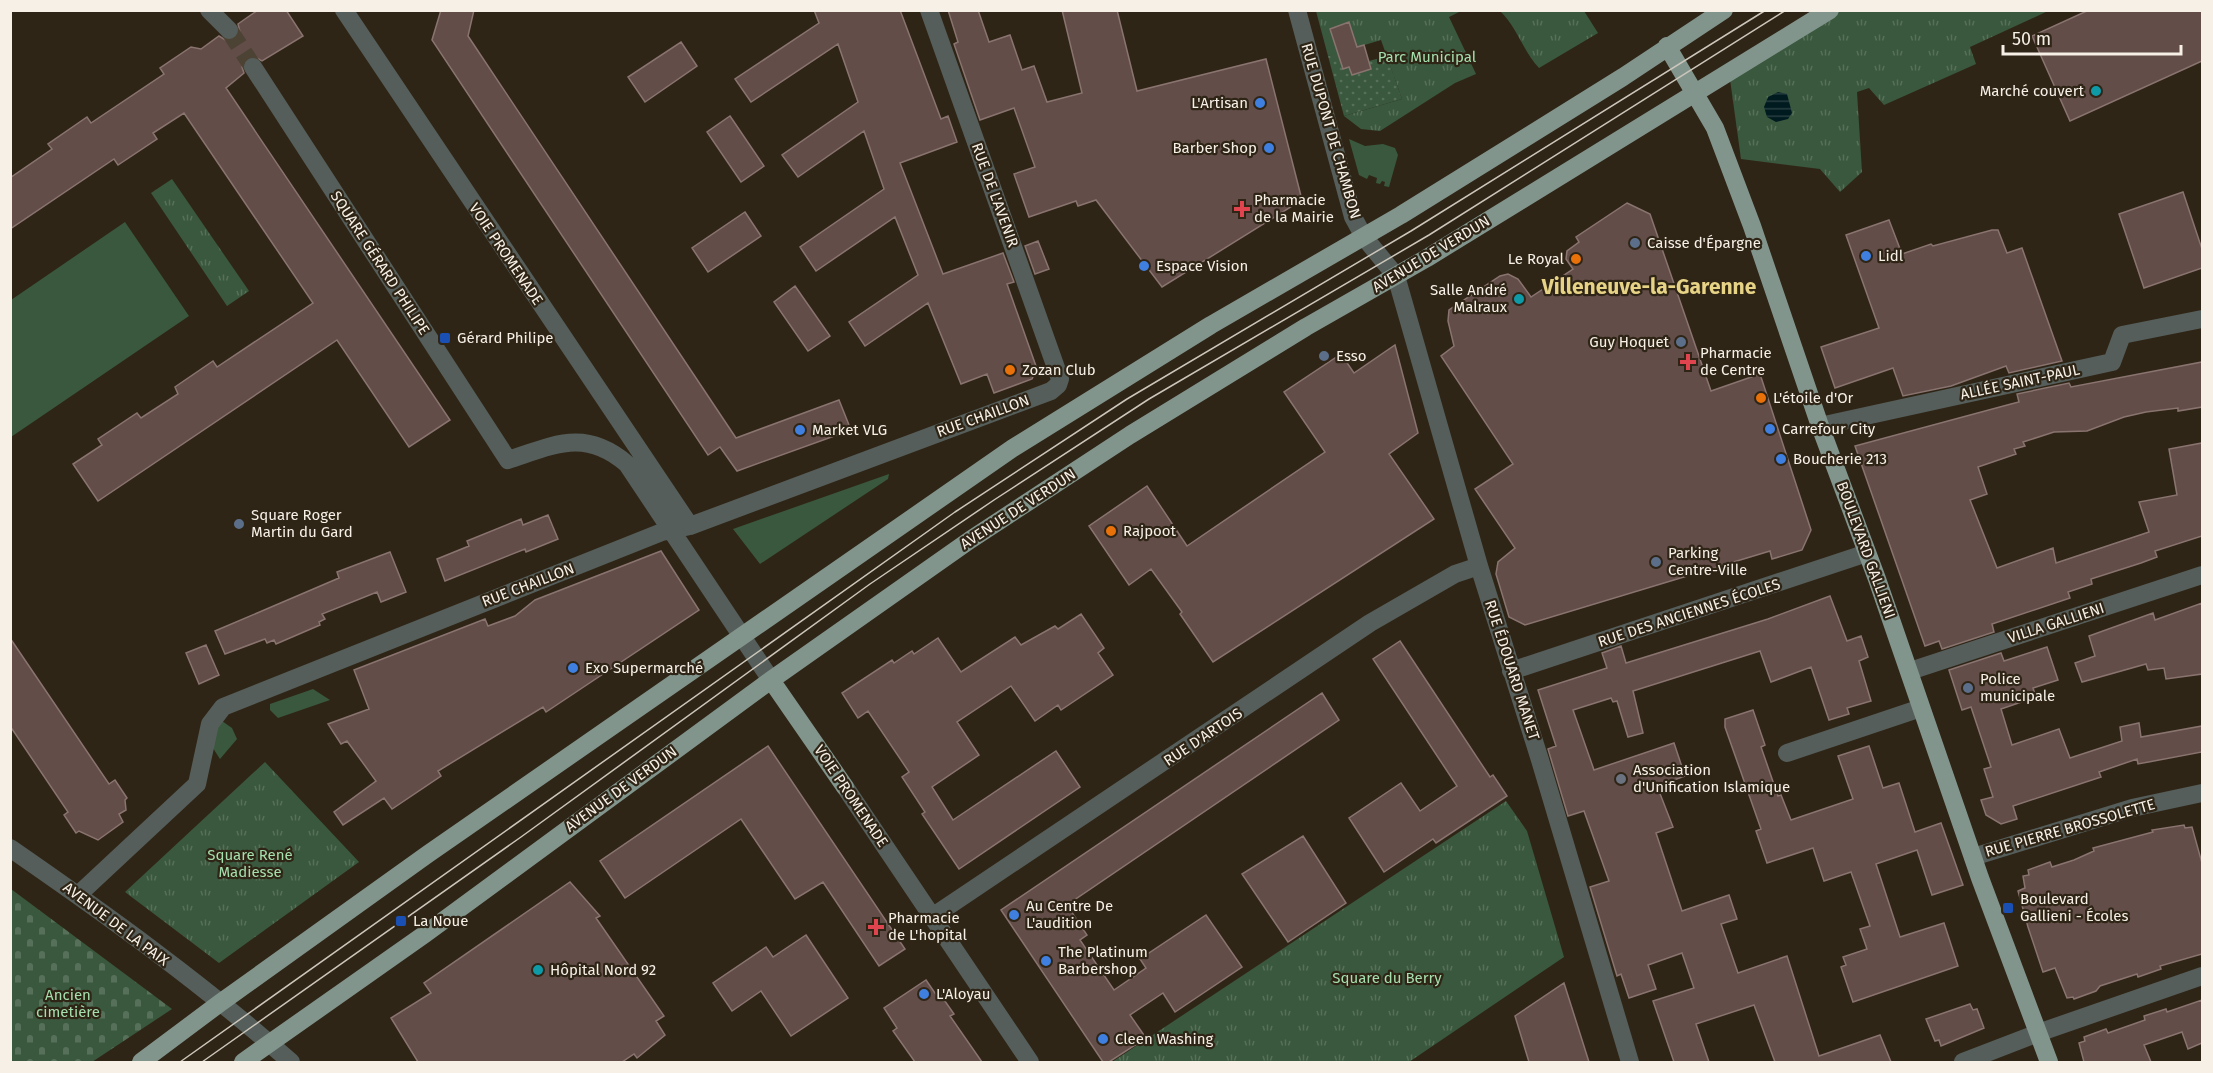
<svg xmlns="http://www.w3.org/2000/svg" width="2213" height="1073" font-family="'Fira Sans',sans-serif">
  <defs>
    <pattern id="cemetery-stones" width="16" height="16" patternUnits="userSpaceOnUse" patternTransform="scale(1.5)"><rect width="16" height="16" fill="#39583d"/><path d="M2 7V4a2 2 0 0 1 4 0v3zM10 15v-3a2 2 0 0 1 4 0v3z" fill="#567059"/></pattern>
    <pattern id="park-tufts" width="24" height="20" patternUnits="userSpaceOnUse" patternTransform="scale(1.5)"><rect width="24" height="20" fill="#39583d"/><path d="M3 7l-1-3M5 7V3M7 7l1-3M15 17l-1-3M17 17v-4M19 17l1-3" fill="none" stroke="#567059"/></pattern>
    <pattern id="garden-dots" width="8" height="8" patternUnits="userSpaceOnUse" patternTransform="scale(1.5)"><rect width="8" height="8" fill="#39583d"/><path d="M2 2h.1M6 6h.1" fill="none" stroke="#567059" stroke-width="1.8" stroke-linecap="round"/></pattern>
    <pattern id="water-rules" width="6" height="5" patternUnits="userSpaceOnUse" patternTransform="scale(1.5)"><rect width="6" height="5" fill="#001b1f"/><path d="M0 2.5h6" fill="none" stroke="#263c40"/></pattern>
  </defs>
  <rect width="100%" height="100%" fill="#2f2516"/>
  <path fill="#39583d" d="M1349 139 1365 146 1383 144 1395 148 1398 155 1389 187 1384 186 1385 182 1382 181 1380 184 1376 183 1377 178 1369 175 1367 179 1359 175Z
    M125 222 189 316 11 437V300Z
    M889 474 888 479 760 564 733 529Z
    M313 689 330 700 278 718 270 710V704Z
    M222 721 232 728 237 739 220 759 211 745 215 726Z"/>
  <path fill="url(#cemetery-stones)" d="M10 889H11L172 1009 92 1062H11Z"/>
  <path fill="url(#park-tufts)" d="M1316 11H1461L1449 17 1476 74 1455 83 1380 131 1361 129 1344 116 1402 99 1381 40 1328 56Z
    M1500 11H1584L1598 33 1539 68C1523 51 1517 27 1500 11Z
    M1833 11H2048L1970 47 1976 64 1884 105 1869 88 1857 92 1862 172 1840 192 1820 169 1741 159 1729 72Z
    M172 179 249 291 227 306 151 193Z
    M265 762 359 862 219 963 125 892Z
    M1506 801 1527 831 1564 957 1409 1062H1112Z"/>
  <path fill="url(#garden-dots)" d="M1338 52 1343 68 1349 67 1352 75 1371 69 1369 61 1387 56 1402 99 1344 116 1328 56Z"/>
  <path fill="url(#water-rules)" d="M1778 92 1787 94 1792 113 1788 119 1776 122 1767 117 1764 107 1768 97Z"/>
  <path fill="#624d49" stroke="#8a7470" stroke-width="1.5" d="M258 10H286L303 36 262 61 253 56 246 58 242 67 244 73 226 88 450 420 409 447 337 340 98 501 73 464 102 445 98 439 137 413 141 418 178 394 175 387 213 361 217 367 313 303 184 113 153 133 157 139 118 165 114 159 10 229V178L52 149 48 144 87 117 91 123 164 74 160 68 191 47 201 49 219 36 227 41 236 38 240 32 238 24Z
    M441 10H474L468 36 736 438 839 400 851 430 737 471 720 447 708 455 432 40Z
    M814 10H900L941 119 948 116 957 142 900 163 943 274 1003 253 1014 282 1007 284 1037 369 1032 379 994 393 987 374 961 384 928 303 865 346 849 322 918 275 895 217 816 271 800 247 884 189 864 131 798 177 782 155 858 102 838 44 751 102 735 79 819 23Z
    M948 10H978L989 42 1010 35 1022 70 1034 66 1047 102 1082 93 1062 10H1117L1137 91 1266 59 1302 200 1162 287 1096 200 1078 206 1076 201 1029 217 1014 174 1035 167 1014 108 980 120 954 44 958 42Z
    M2089 10H2202V61L2070 121 2032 36Z
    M1349 22 1357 47 1364 45 1371 69 1352 75 1349 67 1343 69 1330 29Z
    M681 42 697 66 645 102 628 77Z
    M730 116 764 166 741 182 707 132Z
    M2183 192 2202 249V268L2144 288 2119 214Z
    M1627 203 1650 214 1711 391 1760 374 1811 530 1802 550 1772 559 1770 551 1525 625 1509 617 1496 574 1498 562 1515 548 1475 489 1513 464 1441 356 1454 346 1448 321 1449 310 1500 276 1508 274 1518 279 1531 297 1573 269 1566 259 1567 251 1579 242 1576 237Z
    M745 212 761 236 708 272 692 248Z
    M1889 220 1902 254 1931 244 1933 246 1992 230H1998L2007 253 2022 248 2062 361 2009 373 2006 366 1951 386 1903 396 1893 368 1835 388 1821 347 1879 328 1846 235Z
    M1038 241 1049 269 1035 274 1025 246Z
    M795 286 830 336 808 351 774 302Z
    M1395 345 1418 433 1389 454 1434 519 1213 662 1180 614 1182 612 1151 569 1129 585 1089 526 1147 486 1187 546 1325 452 1284 392 1341 354 1354 373Z
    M2202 362V407L2178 411V408L2146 412 2124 417 2087 431 2054 432 2023 442 2025 446 2014 449 2016 454 1978 467 1987 494 1970 500 1997 568 2053 548 2056 563 2149 532 2139 502 2177 495 2169 449 2202 443V536L2155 551 2157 557 2141 563 2091 579 2092 584 2068 592 2070 598 1992 624 1994 632 1942 649 1939 641 1925 646 1855 446 2011 404 2019 402 2017 394 2069 383 2071 387Z
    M548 515 558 539 526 552 525 549 445 581 437 559 469 546 467 541 521 519 523 525Z
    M661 551 699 610 546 712 543 707 438 771 441 776 392 809 384 798 343 825 334 812 376 781 347 741 341 744 328 724 369 709 354 670 485 619 488 626 515 616 535 600Z
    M390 552 406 592 381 602 377 592 322 614 325 619 319 622 320 625 276 644 274 640 267 643 265 639 225 654 215 631 339 578 337 572Z
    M1830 596 1847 641 1861 636 1868 657 1859 661 1871 701 1847 708 1849 714 1829 720 1811 667 1771 682 1760 651 1633 691 1643 733 1628 737 1617 701 1613 702 1611 698 1573 710 1594 770 1674 743 1685 776 1657 786 1673 827 1656 833 1682 911 1729 895 1737 919 1721 924 1738 973 1787 956 1819 1056 1880 1035 1891 1062H1775L1754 1005 1696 1024 1709 1062H1674L1653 1001 1694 988 1682 953 1648 965 1656 989 1629 998 1621 974 1617 976 1590 887 1609 881 1584 811 1568 816 1548 749 1556 746 1538 690 1607 668 1602 653 1621 646 1626 663 1768 619Z
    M2202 603V674L2166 679 2164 668 2148 670 2146 664 2082 682 2075 663 2095 656 2089 636 2153 613 2155 620Z
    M1081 614 1104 648 1098 653 1113 675 1061 710 1058 705 1035 721 1011 686 957 722 979 755 932 787 953 820 1056 751 1080 787 959 869 922 814 925 812 902 777 909 772 868 711 858 718 842 693 892 660 894 663 912 651 914 654 938 638 961 672 1015 637 1021 645 1055 626 1058 629Z
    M10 638 109 784 115 780 127 798 125 800 126 810 119 814 123 822 98 840 79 831 76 833 64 815 68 812 10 726Z
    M1400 641 1490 777 1493 775 1507 796 1436 843 1433 839 1384 872 1349 818 1401 783 1420 811 1457 786 1373 659Z
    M206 645 219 675 199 684 186 653Z
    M2047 647 2058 680 2033 688 2036 697 2001 709 2012 745 2059 729 2070 758 2122 741 2120 727 2139 723 2141 737 2202 726V752L2138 764 2137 759 2099 772 2101 777 2013 806 2017 819 2001 824 1986 815 1981 800 1993 797 1984 769 1991 767 1971 707 1962 710 1949 670 2001 653 2004 661Z
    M1322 693 1339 720 1067 905 1087 935 1080 940 1114 990 1146 968 1140 959 1206 915 1242 967 1175 1012 1163 993 1130 1015 1146 1038 1109 1062H1103L1001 910Z
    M1753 710 1765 745 1761 747 1778 796 1781 795 1791 820 1853 799 1838 756 1869 746 1883 788 1899 783 1915 832 1941 823 1963 885 1932 895 1917 850 1876 864 1900 937 1944 923 1958 966 1853 1002 1841 967 1846 965 1843 957 1867 949 1860 929 1870 926 1851 872 1824 881 1813 848 1767 863 1756 831 1761 829 1725 727V719Z
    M768 746 905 949 879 966 823 882 795 899 741 819 625 898 600 861Z
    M2184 825 2185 828 2192 827 2202 863V954L2160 966 2161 969 2138 977 2137 974 2100 986 2096 991 2074 999 2073 997 2067 998 2055 968 2043 972 2028 927 2018 891 2025 888 2023 876 2029 875 2028 870 2050 862 2052 867 2074 860 2094 851 2093 848 2153 832 2152 830Z
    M1303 836 1346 903 1288 942 1242 874Z
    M570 882 600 916 596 918 664 1016 656 1021 665 1035 637 1058 634 1054 622 1062H418L391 1018 431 993 424 983Z
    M806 935 848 998 791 1036 761 991 732 1011 713 983 766 947 773 957Z
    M926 980 937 996 940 994 954 1014 950 1016 982 1062H915L893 1031 897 1028 884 1008Z
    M1564 983 1589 1062H1529L1515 1016Z
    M2202 1000V1043L2188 1049 2182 1032 2144 1045 2151 1062H2084L2079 1043 2085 1041 2084 1037 2106 1029 2108 1033 2145 1020 2144 1016 2166 1009 2167 1012Z
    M1970 1004 1973 1010 1977 1009 1984 1028 1941 1046 1939 1040 1935 1041 1926 1019Z"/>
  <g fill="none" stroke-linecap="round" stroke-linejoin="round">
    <path stroke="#4d4335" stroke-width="18" stroke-dasharray="18 9" stroke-linecap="butt" d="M229 30 253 67"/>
    <path stroke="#555e5a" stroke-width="18" d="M209 10 229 30
      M344 10 690 526
      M1297 10 1353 217 1364 237 1396 276 1479 566 1540 760 1630 1062
      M253 67 508 460C554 445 585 428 627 464L771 680
      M1820 426 2112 362 2122 335 2202 319
      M1511 671 1867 553
      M1910 671 2202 575
      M1787 753 1921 708
      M845 787 1030 1062
      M10 848C107 915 203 984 291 1062
      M1973 857 2132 808 2202 793
      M78 895 197 784 210 724 223 707 662 532 690 526 1051 391 1058 385 1060 379 929 10
      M932 917 1370 623 1455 574 1479 566
      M1963 1062 2038 1033 2202 976"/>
    <path stroke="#82958d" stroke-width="18" d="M1667 46 1715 128 1752 226 1820 426 1877 579 1980 878 2049 1062
      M771 680 845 787
      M141 1062 220 1003 428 854 1013 448 1211 325 1401 215 1623 77 1724 10
      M243 1062 425 934 771 680 970 540 1130 435 1306 327 1427 258 1830 10"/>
    <path stroke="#ccc6bb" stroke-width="1.5" d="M180 1062 955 512 1127 399 1411 231 1766 10
      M202 1062 521 837 870 584 994 500 1149 399 1429 235 1786 10"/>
  </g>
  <g fill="#0f9aa8" stroke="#2f2516" stroke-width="2">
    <circle cx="2096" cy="91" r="6"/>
    <circle cx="1519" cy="299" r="6"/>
    <circle cx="538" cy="970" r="6"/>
  </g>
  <g fill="#3f7fe0" stroke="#2f2516" stroke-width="2">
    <circle cx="1260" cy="103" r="6"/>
    <circle cx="1269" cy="148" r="6"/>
    <circle cx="1866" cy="256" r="6"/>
    <circle cx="1144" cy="266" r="6"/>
    <circle cx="1770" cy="429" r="6"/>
    <circle cx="800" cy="430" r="6"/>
    <circle cx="1781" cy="459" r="6"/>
    <circle cx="573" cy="668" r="6"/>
    <circle cx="1014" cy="915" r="6"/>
    <circle cx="1046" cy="961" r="6"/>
    <circle cx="924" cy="994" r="6"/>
    <circle cx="1103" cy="1039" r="6"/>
  </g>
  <g fill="#e0444e" stroke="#2f2516" stroke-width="2">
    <path d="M1239 200h6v6h6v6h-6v6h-6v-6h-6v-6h6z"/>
    <path d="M1685 353h6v6h6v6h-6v6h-6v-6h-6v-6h6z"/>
    <path d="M873 918h6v6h6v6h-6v6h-6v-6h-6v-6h6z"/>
  </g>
  <g fill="#5c6f8a" stroke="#2f2516" stroke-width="2">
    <circle cx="1635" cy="243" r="6"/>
    <circle cx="1681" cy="342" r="6"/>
    <circle cx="1324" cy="356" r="6"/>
    <circle cx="239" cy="524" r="6"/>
    <circle cx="1656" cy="562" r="6"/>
    <circle cx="1968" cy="688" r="6"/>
  </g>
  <g fill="#e8710a" stroke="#2f2516" stroke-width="2">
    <circle cx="1576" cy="259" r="6"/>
    <circle cx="1010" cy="370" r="6"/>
    <circle cx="1761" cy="398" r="6"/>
    <circle cx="1111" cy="531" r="6"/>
  </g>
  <g fill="#1a4fb4" stroke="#2f2516" stroke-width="2">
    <rect x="439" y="332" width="12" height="12" rx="3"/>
    <rect x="2002" y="902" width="12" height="12" rx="3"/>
    <rect x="395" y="915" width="12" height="12" rx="3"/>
  </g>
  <circle fill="#6b7280" stroke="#2f2516" stroke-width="2" cx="1621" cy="779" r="6"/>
  <g text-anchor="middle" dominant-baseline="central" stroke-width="4.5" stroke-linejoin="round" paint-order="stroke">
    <g font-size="15" fill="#a5dfad" stroke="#2f2516">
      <text x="1427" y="57">Parc Municipal</text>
      <text x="250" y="855">Square René<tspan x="250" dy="17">Madiesse</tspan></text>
      <text x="1387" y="978">Square du Berry</text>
      <text x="68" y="995">Ancien<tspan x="68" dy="17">cimetière</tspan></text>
    </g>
    <g font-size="15" fill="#f6f0e6" stroke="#2f2516" text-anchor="start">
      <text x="2084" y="91" text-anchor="end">Marché couvert</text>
      <text x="1248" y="103" text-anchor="end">L'Artisan</text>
      <text x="1257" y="148" text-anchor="end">Barber Shop</text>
      <text x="1254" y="200">Pharmacie<tspan x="1254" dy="17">de la Mairie</tspan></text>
      <text x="1647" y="243">Caisse d'Épargne</text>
      <text x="1878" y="256">Lidl</text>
      <text x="1564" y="259" text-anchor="end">Le Royal</text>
      <text x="1156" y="266">Espace Vision</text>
      <text x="1507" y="290" text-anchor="end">Salle André<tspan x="1507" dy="17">Malraux</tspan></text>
      <text x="457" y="338">Gérard Philipe</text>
      <text x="1669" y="342" text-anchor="end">Guy Hoquet</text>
      <text x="1700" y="353">Pharmacie<tspan x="1700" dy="17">de Centre</tspan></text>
      <text x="1336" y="356">Esso</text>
      <text x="1022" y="370">Zozan Club</text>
      <text x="1773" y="398">L'étoile d'Or</text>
      <text x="1782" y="429">Carrefour City</text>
      <text x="812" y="430">Market VLG</text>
      <text x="1793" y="459">Boucherie 213</text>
      <text x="251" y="515">Square Roger<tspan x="251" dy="17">Martin du Gard</tspan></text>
      <text x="1123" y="531">Rajpoot</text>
      <text x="1668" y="553">Parking<tspan x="1668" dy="17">Centre-Ville</tspan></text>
      <text x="585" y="668">Exo Supermarché</text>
      <text x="1980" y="679">Police<tspan x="1980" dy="17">municipale</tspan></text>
      <text x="1633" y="770">Association<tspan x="1633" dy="17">d'Unification Islamique</tspan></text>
      <text x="2020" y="899">Boulevard<tspan x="2020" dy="17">Gallieni - Écoles</tspan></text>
      <text x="1026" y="906">Au Centre De<tspan x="1026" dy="17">L'audition</tspan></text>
      <text x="888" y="918">Pharmacie<tspan x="888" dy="17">de L'hopital</tspan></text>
      <text x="413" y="921">La Noue</text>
      <text x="1058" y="952">The Platinum<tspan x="1058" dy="17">Barbershop</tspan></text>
      <text x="550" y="970">Hôpital Nord 92</text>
      <text x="936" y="994">L'Aloyau</text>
      <text x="1115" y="1039">Cleen Washing</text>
    </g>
    <g font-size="15" fill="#f6f0e6" stroke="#2f2516">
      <text transform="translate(1331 131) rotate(74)">RUE DUPONT DE CHAMBON</text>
      <text transform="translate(995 195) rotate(70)">RUE DE L'AVENIR</text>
      <text transform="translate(506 254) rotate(56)">VOIE PROMENADE</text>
      <text transform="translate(1431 254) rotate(-31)">AVENUE DE VERDUN</text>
      <text transform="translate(380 263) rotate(57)">SQUARE GÉRARD PHILIPE</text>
      <text transform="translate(2020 382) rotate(-12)">ALLÉE SAINT-PAUL</text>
      <text transform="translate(983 416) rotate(-20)">RUE CHAILLON</text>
      <text transform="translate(1018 509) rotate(-33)">AVENUE DE VERDUN</text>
      <text transform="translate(1866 550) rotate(70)">BOULEVARD GALLIENI</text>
      <text transform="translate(528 585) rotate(-21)">RUE CHAILLON</text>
      <text transform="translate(1689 613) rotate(-18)">RUE DES ANCIENNES ÉCOLES</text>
      <text transform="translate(2056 623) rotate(-18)">VILLA GALLIENI</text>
      <text transform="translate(1512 670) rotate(72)">RUE ÉDOUARD MANET</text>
      <text transform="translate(1203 737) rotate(-34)">RUE D'ARTOIS</text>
      <text transform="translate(621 789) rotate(-36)">AVENUE DE VERDUN</text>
      <text transform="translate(851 796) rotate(56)">VOIE PROMENADE</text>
      <text transform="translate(2070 828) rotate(-16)">RUE PIERRE BROSSOLETTE</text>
      <text transform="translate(116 924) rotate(37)">AVENUE DE LA PAIX</text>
    </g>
    <g font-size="21" font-weight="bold" fill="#e7d386" stroke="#2f2516">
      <text x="1649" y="287">Villeneuve-la-Garenne</text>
    </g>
  </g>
  <rect width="2213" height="1073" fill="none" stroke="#f6f0e6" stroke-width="24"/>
  <path d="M2003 45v9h178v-9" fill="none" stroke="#f6f0e6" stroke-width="3"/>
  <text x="2012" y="45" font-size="18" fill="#f6f0e6" stroke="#2f2516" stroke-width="4.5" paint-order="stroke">50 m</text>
</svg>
